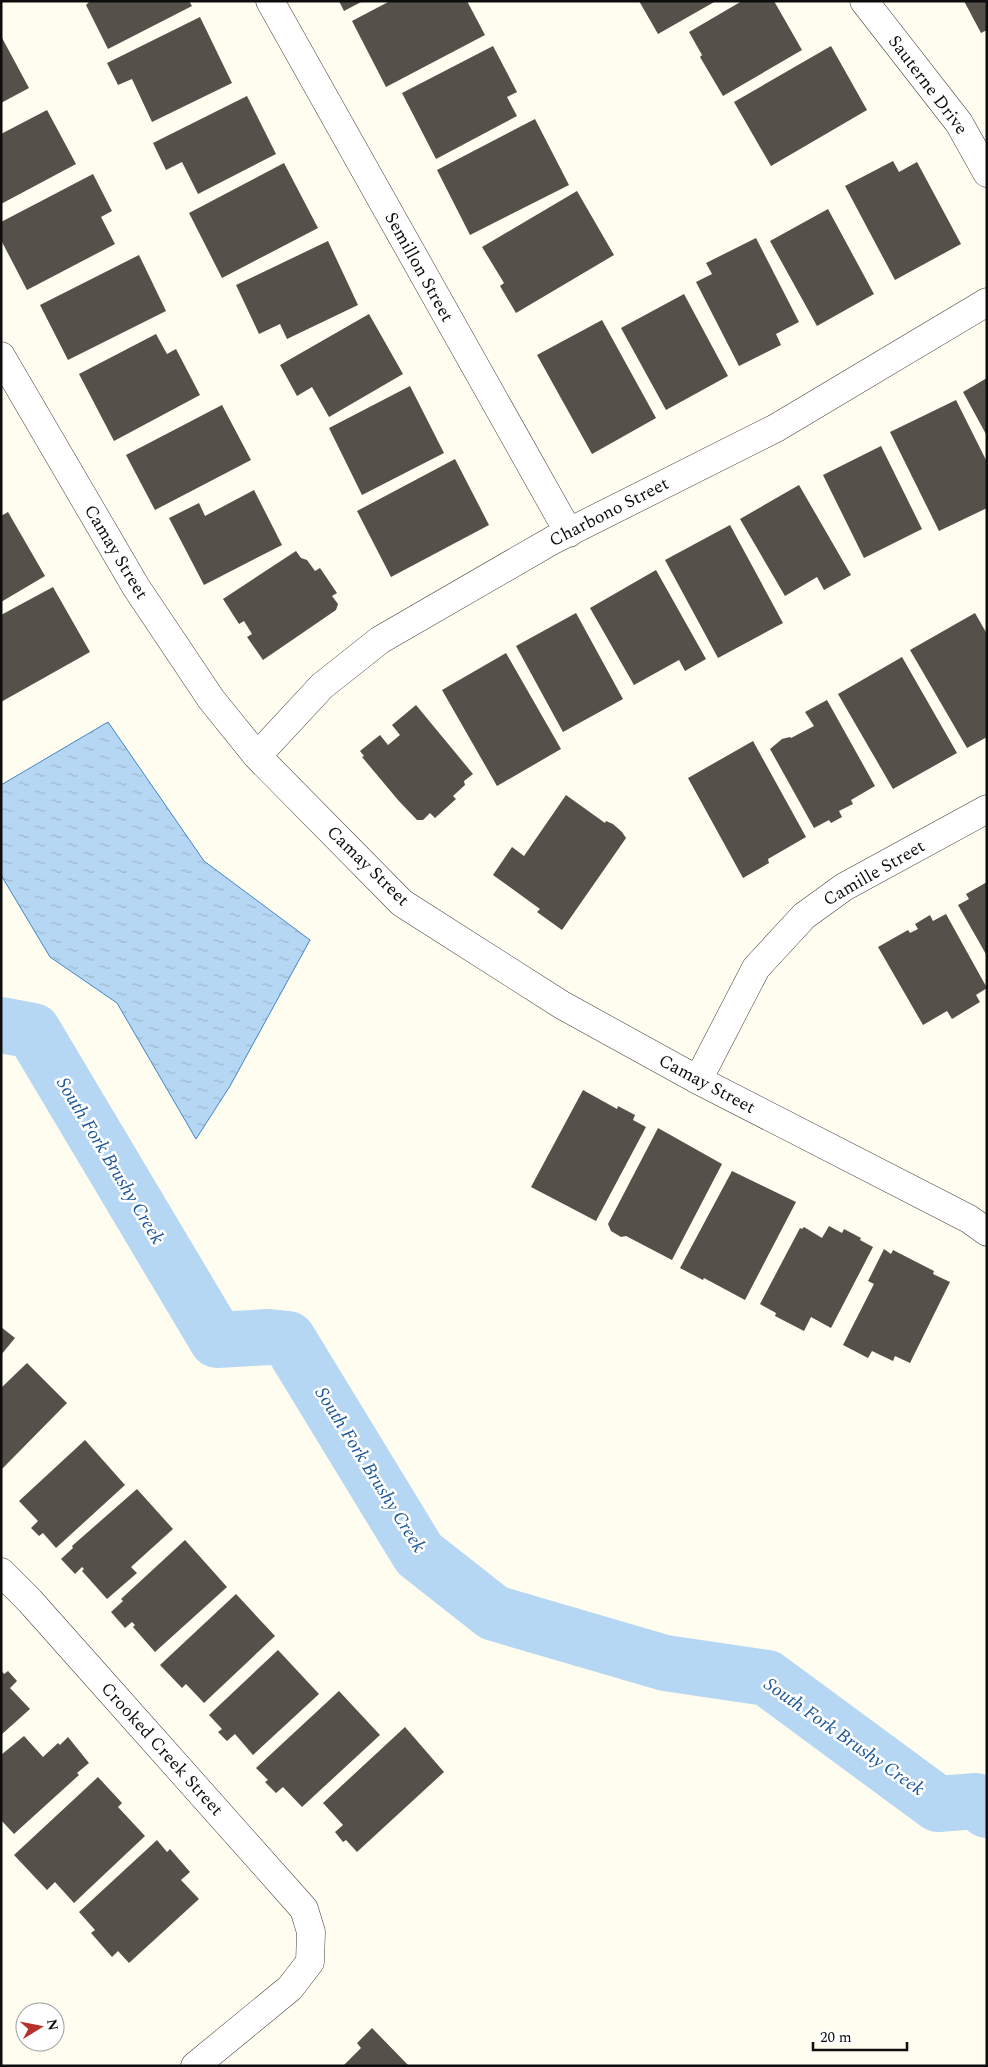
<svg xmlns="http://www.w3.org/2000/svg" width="988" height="2067" font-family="Spectral,serif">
  <defs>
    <pattern id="water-ripples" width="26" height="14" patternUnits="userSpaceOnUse" patternTransform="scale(1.25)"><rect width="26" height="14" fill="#b6d7f3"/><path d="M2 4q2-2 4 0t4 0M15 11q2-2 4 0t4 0" fill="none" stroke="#9bb7cf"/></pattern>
  </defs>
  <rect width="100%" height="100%" fill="#fefdef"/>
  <path fill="url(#water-ripples)" stroke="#4085c7" d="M108 722 204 861 310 940 230 1086 196 1139 117 1003 50 957 1 875V785Z"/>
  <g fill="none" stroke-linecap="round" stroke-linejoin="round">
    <path stroke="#b6d7f3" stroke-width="56" d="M1 1025 33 1031 217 1340 269 1337 288 1339 419 1554 494 1613 665 1663 767 1678 938 1804 976 1801 987 1810"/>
  </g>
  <path fill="#56504a" d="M90 1H189L192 6 108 49 86 5Z
    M339 1H363L344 11Z
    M390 1H467L485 35 386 87 352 21Z
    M639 1H716L658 34Z
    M742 1H774L802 50 723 96 700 57 702 55 689 32Z
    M964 1H987V30L981 33Z
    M200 17 232 83 152 122 132 79 118 85 107 63Z
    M1 36 29 88 1 103Z
    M493 46 517 92 507 97 517 116 436 159 402 93Z
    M831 46 867 110 771 166 734 102Z
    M247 96 276 154 198 194 182 162 166 170 153 143Z
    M47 110 76 164 1 204V134Z
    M535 119 569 185 470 235 437 170Z
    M893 161 899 172 917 162 961 244 895 280 845 186Z
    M284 163 318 228 222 278 189 213Z
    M93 174 112 211 101 217 115 244 27 290 1 240V222Z
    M577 191 614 255 516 313 500 286 504 283 482 247Z
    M828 209 874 294 817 326 770 241Z
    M756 238 799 322 776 334 781 345 739 366 696 282 712 274 706 263Z
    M328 241 358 305 287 339 280 324 259 334 236 285Z
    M139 255 166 311 68 360 40 305Z
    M684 294 728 376 666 410 621 328Z
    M369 314 403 374 329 417 312 387 297 396 280 365Z
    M602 320 656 418 592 454 537 355Z
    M156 334 167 354 176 349 200 395 114 441 79 374Z
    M987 378V436L963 392Z
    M410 386 444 453 362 495 329 428Z
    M956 400 987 462V508L939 531 890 432Z
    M222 405 251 460 155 510 126 455Z
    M881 446 922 529 864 558 823 475Z
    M455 459 489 525 391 577 357 511Z
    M799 485 851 575 824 590 817 577 785 596 740 519Z
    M254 490 282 545 204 585 169 518 199 503 205 516Z
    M8 512 45 576 1 602V516Z
    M730 525 783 623 718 658 665 560Z
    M296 551 301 558 307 560 315 571 320 568 337 593 332 596 338 604 336 610 263 660 247 637 252 634 244 621 239 624 223 599Z
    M656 570 706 659 685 671 679 660 634 685 590 608Z
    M53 587 90 652 1 702V615Z
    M576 613 623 699 563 732 516 646Z
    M975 613 987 634V737L967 748 910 650Z
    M506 653 561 749 497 786 442 690Z
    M902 657 957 753 893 789 838 694Z
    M827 700 875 786 851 800 853 804 839 811 842 817 831 823 829 820 814 828 770 749 782 739 790 737 791 738 814 726 805 712Z
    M416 705 473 774 464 781 465 785 453 796 456 799 435 818 430 813 423 820H417L398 800 362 757 364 756 360 751 380 735 388 745 400 735 392 725Z
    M753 741 806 837 768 859 769 863 743 878 688 778Z
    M566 795 605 823 606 821 613 824 622 832 626 838 562 930 537 912 540 909 493 875 512 847 524 856Z
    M987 882V956L958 905 969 899 966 894Z
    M946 914 987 988 976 995 980 1002 952 1019 947 1011 923 1025 878 947 908 930 910 933 918 929 915 924 930 915 933 921Z
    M583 1090 617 1109 618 1106 635 1115 633 1120 646 1127 596 1221 531 1187Z
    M658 1128 722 1164 672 1260 626 1236 621 1237 611 1231 608 1224Z
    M732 1171 796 1202 745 1300 704 1278 703 1280 680 1268Z
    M829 1226 842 1233 844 1229 861 1238 860 1240 873 1247 831 1328 811 1317 804 1331 775 1316 776 1313 760 1304 800 1228 802 1229 804 1227 822 1238Z
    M884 1249 891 1254 893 1250 934 1271 933 1274 950 1282 910 1363 895 1356 893 1361 872 1351 868 1358 843 1345 874 1284 868 1281Z
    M1 1327 15 1338 1 1355Z
    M27 1363 67 1403 1 1470V1388Z
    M85 1440 125 1485 56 1548 43 1533 39 1536 31 1528 38 1521 19 1501Z
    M137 1489 173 1529 131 1567 137 1573 107 1599 82 1571 84 1569 82 1567 75 1574 61 1559 73 1548 72 1546Z
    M185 1540 227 1587 155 1652 133 1627 135 1625 132 1622 125 1628 111 1612 123 1601 121 1599Z
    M236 1594 275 1636 204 1703 186 1684 182 1688 160 1665Z
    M278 1650 319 1694 253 1755 235 1734 227 1741 218 1732 222 1729 209 1715Z
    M1 1670 4 1674 8 1671 17 1681 10 1688 30 1709 1 1735Z
    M339 1691 380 1735 302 1807 283 1787 276 1793 265 1782 268 1780 256 1768Z
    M405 1727 444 1772 357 1852 346 1840 343 1842 335 1832 343 1825 323 1803Z
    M24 1736 43 1757 58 1743 60 1745 68 1737 89 1763 77 1773 79 1775 14 1834 1 1820V1755Z
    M98 1777 122 1803 118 1807 145 1836 74 1903 55 1882 47 1890 14 1855Z
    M157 1840 167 1852 170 1849 190 1872 181 1880 199 1899 129 1963 118 1951 112 1957 91 1933 95 1930 79 1912Z
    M372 2028 409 2066H343L361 2048 357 2043Z"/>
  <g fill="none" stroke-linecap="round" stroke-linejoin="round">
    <g stroke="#404040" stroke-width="29">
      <path id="minor" d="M270 1 569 533
        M864 1 959 123 987 173
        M1 356 136 587 211 699 257 756 402 903 562 1005 698 1080 969 1219 987 1232
        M257 756 322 686 380 640 553 540 776 428 987 302
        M698 1080 756 968 804 916 844 887 987 809
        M1 1572 30 1601 304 1909 311 1932 310 1962 290 1988 195 2066"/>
    </g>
    <use href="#minor" stroke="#fff" stroke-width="28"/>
  </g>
  <g text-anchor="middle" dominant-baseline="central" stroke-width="5" stroke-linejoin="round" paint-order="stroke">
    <g font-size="18" fill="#0d0d0d" stroke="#fff">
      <text transform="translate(928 85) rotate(53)">Sauterne Drive</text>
      <text transform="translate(419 267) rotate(61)">Semillon Street</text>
      <text transform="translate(609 512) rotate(-27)">Charbono Street</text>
      <text transform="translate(116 552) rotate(59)">Camay Street</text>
      <text transform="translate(368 866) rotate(44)">Camay Street</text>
      <text transform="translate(874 873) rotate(-30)">Camille Street</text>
      <text transform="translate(707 1084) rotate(28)">Camay Street</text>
      <text transform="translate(162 1749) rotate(48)">Crooked Creek Street</text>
    </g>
    <g font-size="19" font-style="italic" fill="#1c5799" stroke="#fff">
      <text transform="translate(110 1161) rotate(59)">South Fork Brushy Creek</text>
      <text transform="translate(370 1470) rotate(58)">South Fork Brushy Creek</text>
      <text transform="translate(844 1737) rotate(35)">South Fork Brushy Creek</text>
    </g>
  </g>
  <rect width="988" height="2067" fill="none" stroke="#0d0d0d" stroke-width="5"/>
  <g transform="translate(40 2027) rotate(80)"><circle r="24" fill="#ffffff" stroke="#9e9e9e"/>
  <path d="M0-4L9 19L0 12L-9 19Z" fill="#b7322c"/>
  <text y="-8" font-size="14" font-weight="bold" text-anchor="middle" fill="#0d0d0d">N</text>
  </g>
  <path d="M813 2042v8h94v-8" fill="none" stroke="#0d0d0d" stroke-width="2.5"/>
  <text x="820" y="2042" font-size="15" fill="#0d0d0d" stroke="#ffffff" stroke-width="4" paint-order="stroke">20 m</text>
</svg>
